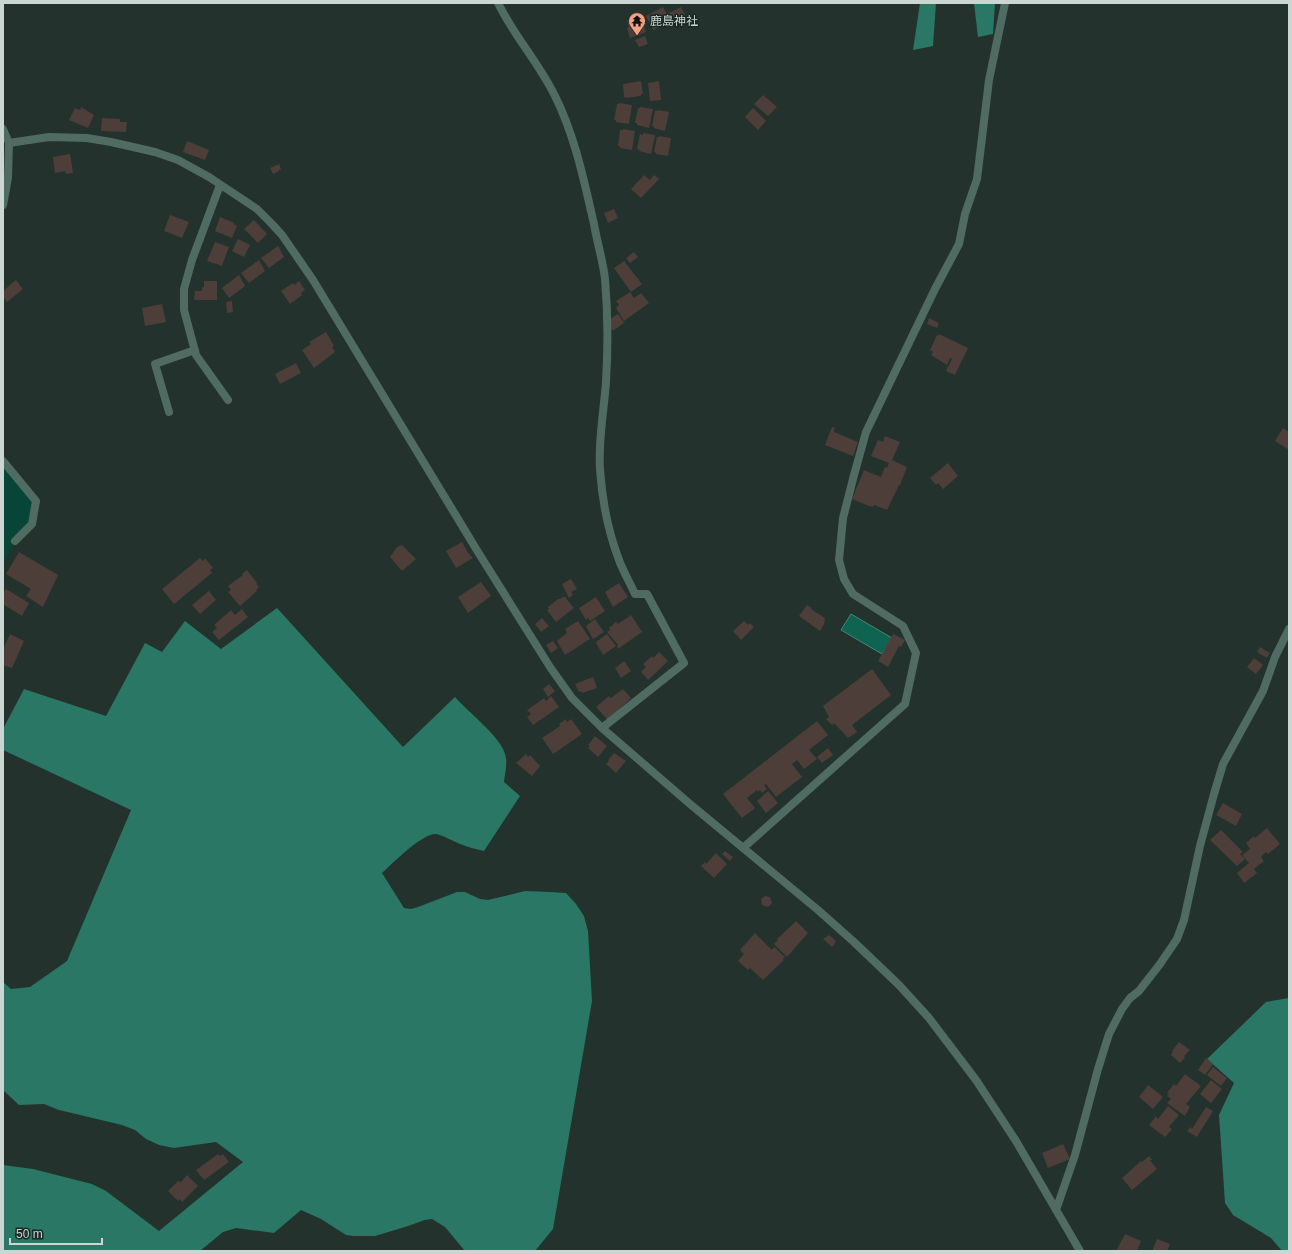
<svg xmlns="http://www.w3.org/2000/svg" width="1292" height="1254" font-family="Arial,'Noto Sans JP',sans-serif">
  <rect width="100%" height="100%" fill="#23322d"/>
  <path fill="#074538" d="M3 461 36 501 35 514 15 541 3 563Z"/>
  <path fill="#297764" d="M920 3H936L933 46 913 50Z
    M974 3H995L993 34 978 37Z
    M277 608 403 747 455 697C467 711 501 737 505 754 508 763 505 773 504 782L520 796 484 851C476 849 467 847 460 844 453 841 444 836 437 834 423 832 392 864 382 873L404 908 411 909 418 907 457 892H465L480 899 488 900 525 891 550 892 566 893 576 904 584 916 588 931 592 1001 553 1229 535 1251H465L445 1227 432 1219 425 1220 405 1227 375 1236H353L346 1235 321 1219 301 1210 274 1233 236 1228 223 1232 200 1251H3V1165L33 1169 92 1184 106 1191 159 1231 243 1162 216 1142 174 1148 159 1145 146 1139 135 1130 122 1125 59 1110 44 1104 19 1105 3 1090V982L11 989 30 987 67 961 131 810 3 750V729L24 689 106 716 145 643 162 652 185 621 221 649Z
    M1289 998V1251H1282L1271 1238 1233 1215 1225 1203 1219 1115 1234 1083 1207 1059 1266 1002Z"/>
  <path fill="#0f6451" stroke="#478677" d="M851 614 892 638 882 654 841 630Z"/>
  <path fill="#4d3e39" d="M663 7 667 14 681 7 685 15 653 30 646 16Z
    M634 18 636 24 642 21 646 32 630 38 627 28 629 27 627 21Z
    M645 36 648 44 639 47 635 40Z
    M641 81 643 94H641V96L625 98V97H624L623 84Z
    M659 81 661 100 650 101 648 83Z
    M763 95 777 107 768 116 754 104Z
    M619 103 632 105 629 124 616 122V120H614L617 104H619Z
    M81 107 94 115 88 128 69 120 75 108 80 110Z
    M640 107 653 109 649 128 637 125V123H635L638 108H640Z
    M753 108 766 121 758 130 745 117Z
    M658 110 669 112 665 131 654 128V127L652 126 655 111H657Z
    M102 118 120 119V122H127L126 132 101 131Z
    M623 129 635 131 632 150 620 148V146H618L620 130H623Z
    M643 133 655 135 651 154 639 151 640 150 637 149 640 134 643 135Z
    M659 136 671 138 668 156 656 154V153L654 152 657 137H659Z
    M187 141 209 150 205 160 183 152Z
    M70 154 73 173 66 174 65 171 55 173 53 157Z
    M279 164 281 169 279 170V171L273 174 270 168Z
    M644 175 650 180 654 175 659 179 641 198 631 189Z
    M614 209 618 218 608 223 604 213Z
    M170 215 189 222 182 238 164 231Z
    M220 217 234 223 233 224 237 226 232 238 215 231Z
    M254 220 267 234 258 243 244 229Z
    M238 239 250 245 244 257 232 251Z
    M215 242 229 247 222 266 207 261Z
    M278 246 284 257 269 268 261 258Z
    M634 252 638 257 630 263 626 258Z
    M259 260 265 271 249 283 241 273Z
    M624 261 642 284 631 292 614 268Z
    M239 275 245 286 229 298 222 288Z
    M16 280 23 289 7 302 3 297V291Z
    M204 281H217V300H194L195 291H202V287H204Z
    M299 281 305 290 301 293 302 295 290 304 281 291 293 283 294 285Z
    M630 292 634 298 641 293 649 303 624 321 616 308 619 305 616 301Z
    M232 301 233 312 227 313 226 302Z
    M162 304 166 322 145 326 142 308Z
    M618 314 624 323 614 330H608V320Z
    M929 318 939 323 937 328 927 324Z
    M326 332 334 346 332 347 335 352 314 368 302 350 311 344 309 342Z
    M939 334 968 348 955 375 946 371 952 359 950 358 947 365 931 355 933 352 930 350 937 335 938 336Z
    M296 363 301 373 280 384 275 374Z
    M832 427 835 428 834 432 858 442 853 456 825 445Z
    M1283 428 1289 432V450L1275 441Z
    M885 436 900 442 892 460 907 467 900 485H899L887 510 874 505 873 507 869 506 852 499 864 470 881 477 885 467 887 468 889 463 871 456 878 440 883 442Z
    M948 463 958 476 943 489 938 483 936 485 930 478Z
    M462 542 468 553 473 558 456 568 446 551Z
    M402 545 416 559 402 571 390 557 397 547Z
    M19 552 58 575 43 607 26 596 31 589 6 574Z
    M200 558 203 561 205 558 213 568 210 570 212 573 174 604 162 589Z
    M247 570 257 583 256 584 259 587 256 590 257 591 240 606 228 592 231 590 228 586 243 575 242 574Z
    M571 579 577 589 571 592 573 595 569 598 562 584Z
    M481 582 491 596 468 613 458 597Z
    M619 583 628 597 613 607 605 592Z
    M6 589 29 603 22 616 3 604V593Z
    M209 591 216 600 200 614 192 605Z
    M563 597H565L574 608 556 622 547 610 549 609 548 607 558 599H560Z
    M596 597 605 611 590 621 588 618 586 620 579 608Z
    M807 605 812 608 811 609 825 618 824 624 820 631 799 616Z
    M242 609 248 617 219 640 212 632 217 628 214 625 231 610 235 615Z
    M631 615 642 632 618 649 617 646 618 645 607 632 610 630 609 628 616 622 618 624Z
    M542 618 549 626 541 632 535 624Z
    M595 619 604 632 593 639 586 626Z
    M578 621 590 639 565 655 557 641 567 633 565 629Z
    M744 621 748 625 750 623 754 627 741 640 733 631Z
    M10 634 24 641 12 668 3 665V649Z
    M607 634 616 646 603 655 596 643H597L596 642Z
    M893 634 905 640 901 647 899 646 888 667 878 661Z
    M553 641 558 648 551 653 546 645Z
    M1260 647 1270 653 1267 658 1257 652Z
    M659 652 668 661 648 680 641 672 646 667 643 664 652 656 653 658Z
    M1254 658 1263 665 1256 674 1247 667Z
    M624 661 631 671 621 678 615 668Z
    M872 669 891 695 852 725 857 732 848 738 834 723 832 725 826 719 829 717 823 706Z
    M593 677 597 688 582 693 581 691 579 692 575 684Z
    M549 684 555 691 548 697 543 689Z
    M623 689 631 698 608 720 596 707 609 696 611 698Z
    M551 696 559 707 533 725 527 717 531 714 527 710 544 698 546 701Z
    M566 719 567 722 571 719 582 734 553 754 542 738 560 726 559 724Z
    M817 721 828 735 809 750 817 759 804 769 797 760 792 764 802 777 776 797 766 784 764 785 767 789 762 793 760 790 758 792 757 790 747 798 755 808 742 818 723 794Z
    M595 736 607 746 598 757 588 748 590 746 588 745Z
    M828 748 833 755 822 763 817 757Z
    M614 753 626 761 616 773 606 764 609 761 608 760Z
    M526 754 528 757 530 755 540 766 532 776 516 763Z
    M768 791 778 803 766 813 757 801Z
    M1223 803 1242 814 1236 826 1216 815Z
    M1267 828 1280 844 1279 845 1268 854 1266 852 1261 857 1264 861 1254 869 1257 873 1244 883 1237 873 1249 863 1242 855 1250 849 1246 843 1254 836 1255 838Z
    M1221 830 1243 852 1240 854 1245 859 1237 866 1210 840Z
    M725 851 733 857 730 861 722 854Z
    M716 853 727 864 714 878 701 866 705 862 706 864Z
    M765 896 770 897 772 903 768 907 762 905 761 899Z
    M796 921 808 933 787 957 774 944 778 940 777 939Z
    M755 933 772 950 774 947 785 957 783 959 784 960 763 980 750 968 748 970 738 961 744 954 740 950Z
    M829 935 836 941 832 947 823 939Z
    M1179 1042 1190 1050 1184 1056 1185 1058 1180 1063 1171 1055 1173 1052 1172 1051Z
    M1206 1058 1213 1064 1205 1075 1198 1070Z
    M1213 1067 1227 1078 1221 1086 1207 1075Z
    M1185 1074 1201 1086 1186 1104 1190 1107 1185 1116 1167 1103 1171 1099 1167 1096 1169 1094 1167 1093 1174 1084 1176 1086Z
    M1211 1080 1222 1089 1211 1103 1200 1094Z
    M1148 1085 1163 1097 1153 1109 1139 1097Z
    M1168 1106 1179 1115 1169 1127 1172 1129 1165 1137 1149 1125 1156 1116 1158 1119Z
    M1206 1107 1213 1111 1197 1137 1187 1131 1190 1127 1192 1129Z
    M1063 1144 1070 1159 1048 1168 1042 1153Z
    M218 1154 220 1156 223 1154 229 1162 204 1180 196 1170Z
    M1149 1156 1152 1160H1150L1157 1169 1132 1190 1122 1178 1141 1161 1142 1162Z
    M187 1175 198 1186 182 1202 180 1199 178 1201 168 1191 178 1181 180 1182 182 1181Z
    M1125 1234 1141 1241 1137 1251H1116Z
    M1157 1239 1170 1244 1167 1251H1152Z"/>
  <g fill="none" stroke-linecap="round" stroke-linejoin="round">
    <path stroke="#4f6b62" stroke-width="8" d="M498 3C514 36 539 63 555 96 575 136 584 181 594 224 597 242 603 261 605 279 608 313 608 348 606 382 604 410 598 440 600 469 602 500 608 531 619 560 623 571 630 583 635 594H647L684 663 602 728
      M9 143 49 137 87 138 111 142 155 152 178 160 209 177 257 209 271 223 282 235 313 280 478 552 550 667 572 698 602 728 690 804 818 910 854 942 899 985 929 1018 976 1080 1016 1141 1080 1251
      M220 185 192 260 184 289V310L196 355 228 400
      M169 412 155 364 195 350
      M3 461 36 501 32 524 15 541
      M743 848 905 704 916 653 903 626 853 594 844 579 839 560 843 518 854 475 866 432 935 289 959 244 965 214 977 179 989 80 1005 3
      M1056 1210 1075 1155 1098 1069 1109 1034 1122 1009 1130 998 1139 991 1160 964 1177 939 1184 920 1200 846 1214 794 1223 764 1263 691 1275 657 1289 629"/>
    <path stroke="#4f6b62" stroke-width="8" d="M3 129 9 143 8 178 3 205"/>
  </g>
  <defs>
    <g id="temple-pin" transform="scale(0.9)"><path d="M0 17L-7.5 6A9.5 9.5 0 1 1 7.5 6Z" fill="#f2a080" stroke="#192824"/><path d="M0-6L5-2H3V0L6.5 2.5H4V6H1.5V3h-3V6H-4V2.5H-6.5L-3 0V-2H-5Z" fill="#111"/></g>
  </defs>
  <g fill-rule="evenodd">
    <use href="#temple-pin" x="637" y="21"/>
  </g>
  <g text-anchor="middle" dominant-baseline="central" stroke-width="3" stroke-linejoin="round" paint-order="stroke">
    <g font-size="12" fill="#cbd5d1" stroke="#192824" text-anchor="start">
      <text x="650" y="21">鹿島神社</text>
    </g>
  </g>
  <rect width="1292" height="1254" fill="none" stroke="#cbd5d1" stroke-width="8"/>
  <path d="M10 1238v6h92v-6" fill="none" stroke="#cbd5d1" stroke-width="2"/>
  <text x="16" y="1238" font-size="12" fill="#cbd5d1" stroke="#192824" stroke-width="3" paint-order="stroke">50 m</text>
</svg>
